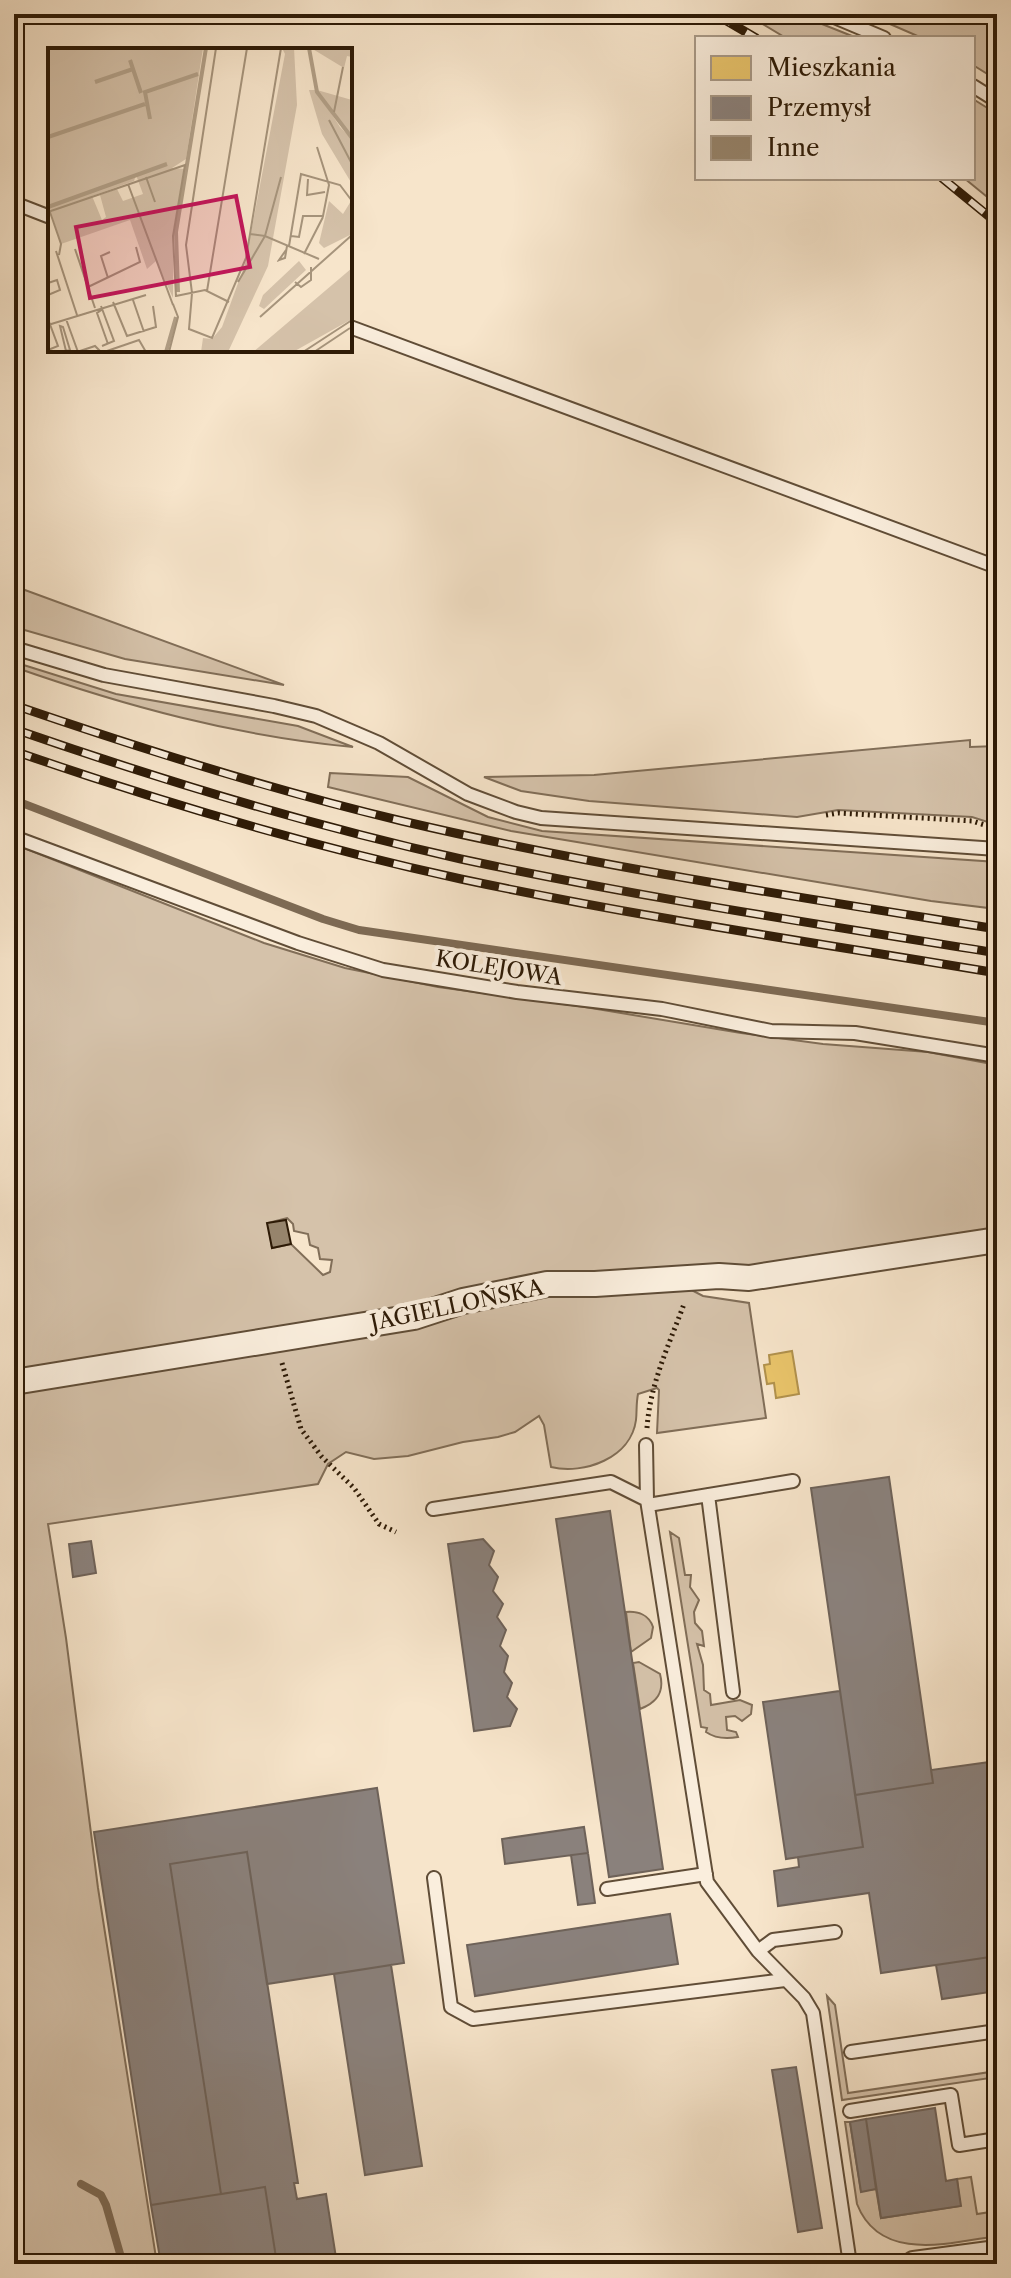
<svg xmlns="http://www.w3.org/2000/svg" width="1011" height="2278" font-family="'Libre Caslon Text',serif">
  <rect width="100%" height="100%" fill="#f7e5cb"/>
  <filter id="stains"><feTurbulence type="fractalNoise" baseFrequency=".0025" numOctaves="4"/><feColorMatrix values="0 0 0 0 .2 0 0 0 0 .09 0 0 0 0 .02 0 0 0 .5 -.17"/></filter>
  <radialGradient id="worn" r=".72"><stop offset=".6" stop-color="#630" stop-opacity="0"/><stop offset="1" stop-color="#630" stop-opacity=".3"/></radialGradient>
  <path fill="#d5c2aa" stroke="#816e58" stroke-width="2" fill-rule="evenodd" d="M746 14H797L857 38H786Z
    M867 14H997V80L973 65V38H922Z
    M973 99 997 114V205L964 178H973Z
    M14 586 284 685 125 659 14 627Z
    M14 662 116 694 298 726 353 747C235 736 125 706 14 667Z
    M970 740V747L997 746V825L972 817 838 810 797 817 589 801 521 791 484 777 594 775Z
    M330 773 408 777 488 817 542 831 997 862V909L931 901 511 831 328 787Z
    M14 844 264 943 345 968 438 987 585 1007 741 1033 823 1044 928 1052 997 1065V1233L876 1252 410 1311 14 1376ZM287 1218 293 1224 294 1231 308 1234 310 1245 318 1248 320 1259 332 1260 330 1272 323 1275 291 1244 272 1248 268 1223Z
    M680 1284 703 1296 749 1303 766 1418 657 1433 659 1390 657 1388 638 1394C636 1404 637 1411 636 1420 631 1458 584 1475 551 1467L544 1425 539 1416 515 1432 498 1437 463 1442 408 1456 374 1459 346 1452 328 1464 318 1484 48 1524 66 1638 98 1888 157 2264H14V1388L518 1294Z
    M670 1532 679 1538 685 1575H691L690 1587 699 1600 694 1612 695 1623 702 1631 704 1646 697 1644 703 1665 704 1690 710 1694 711 1705 740 1700 752 1705 751 1714 742 1721 735 1716 726 1717 727 1730 736 1732 738 1737C727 1739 716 1739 706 1732L707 1728 701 1727Z
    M626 1612C638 1611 649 1615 653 1627L651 1638 631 1652Z
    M639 1662 660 1674C665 1693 656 1703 640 1709L633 1663Z
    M827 1996 835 2005 848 2093 997 2071V2077L842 2100Z
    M845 2122H850L861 2191 876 2189 881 2218 960 2206 957 2179 971 2177 977 2214 997 2211V2236C949 2243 880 2263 857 2204Z"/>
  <path fill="#e9c46a" stroke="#b1914c" stroke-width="2" d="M792 1351 799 1394 776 1398 774 1383 767 1384 764 1365 770 1364 769 1355Z"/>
  <path fill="#8a817c" stroke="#6e6259" stroke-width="2" d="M889 1477 933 1783 855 1795 811 1488Z
    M610 1511 663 1869 609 1877 556 1519Z
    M483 1539 494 1551 489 1565 498 1577 493 1591 503 1604 497 1617 506 1630 500 1646 508 1656 504 1672 512 1683 507 1697 517 1709 510 1726 474 1731 448 1544Z
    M91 1541 96 1573 73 1577 69 1544Z
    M840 1691 863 1847 786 1859 763 1702Z
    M997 1761V1956L881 1973 869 1893 778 1906 774 1871 799 1867 798 1857 863 1847 855 1795 933 1783 931 1770Z
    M377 1788 404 1963 267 1984 247 1852 170 1864 221 2194 151 2205 94 1832Z
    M584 1827 588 1853 505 1864 502 1839Z
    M247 1852 298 2183H294L297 2199 326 2194 337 2264H277L265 2187 221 2194 170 1864Z
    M588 1853 595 1903 578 1905 571 1855Z
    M670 1914 678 1964 475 1996 467 1945Z
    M997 1956V1991L942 1999 936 1965Z
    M391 1965 422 2166 365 2175 334 1974Z
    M796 2067 822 2228 798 2232 772 2070Z
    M935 2108 946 2181 957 2179 961 2206 881 2218 866 2119Z
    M866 2119 876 2189 861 2192 850 2122Z
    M265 2187 277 2264H161L151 2205Z"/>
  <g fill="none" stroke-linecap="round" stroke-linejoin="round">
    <path stroke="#7d6a54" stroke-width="8" d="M14 800 323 919 359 930 997 1023
      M81 2184 101 2195 106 2205 123 2264"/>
  </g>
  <path fill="#96846c" stroke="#2d1a06" stroke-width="2" d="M286 1220 291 1244 272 1248 267 1223Z"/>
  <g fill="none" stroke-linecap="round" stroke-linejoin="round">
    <g stroke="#604d37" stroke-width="16">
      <path id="lane" d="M827 14 884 38
        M973 86 997 101
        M14 203 50 217
        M350 327 997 567
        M14 648 104 675 274 706 316 716 379 743 468 794 516 812 541 818 997 849
        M14 837 298 943 383 970 517 992 662 1009 771 1031 855 1033 997 1056
        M646 1445 647 1500
        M708 1495 733 1692
        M648 1505 793 1481
        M433 1509 611 1482 647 1500 707 1882 758 1951 804 1998 813 2013 850 2264
        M434 1878 451 2007 473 2019 785 1980
        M607 1889 706 1874
        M758 1951 773 1940 835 1932
        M851 2052 997 2031
        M850 2111 951 2095 959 2145 997 2139"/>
    </g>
    <g stroke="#604d37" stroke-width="28">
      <path id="street" d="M14 1382 414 1317 463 1301 547 1284H595L719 1276 749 1278 997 1240
        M914 2264 997 2253"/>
    </g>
    <path stroke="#2d1a06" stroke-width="5" stroke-dasharray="2 4" stroke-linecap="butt" d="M826 815 838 813 972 821 991 827
      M282 1363 301 1429 322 1457 354 1488 379 1524 396 1532
      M647 1428C650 1384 669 1345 684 1304"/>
    <use href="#lane" stroke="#faeedd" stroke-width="12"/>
    <use href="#street" stroke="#faeedd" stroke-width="24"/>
    <g stroke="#2d1a06" stroke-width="9">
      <path id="rail" d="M715 14 756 38
        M942 178 997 223
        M14 705C142 749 271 790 402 821 598 867 798 897 997 929
        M14 729C161 780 309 825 461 859 638 897 818 924 997 953
        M14 751C161 802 310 846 461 879 638 917 818 943 997 973"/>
    </g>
    <use href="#rail" stroke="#faeedd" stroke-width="6" stroke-dasharray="18" stroke-linecap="butt"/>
  </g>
  <g text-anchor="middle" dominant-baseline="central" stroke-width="8" stroke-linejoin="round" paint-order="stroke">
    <g font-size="22" fill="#2d1a06" stroke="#faeedd">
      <text transform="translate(499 968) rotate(9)">KOLEJOWA</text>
      <text transform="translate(457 1305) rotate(-12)">JAGIELLOŃSKA</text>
    </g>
  </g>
  <g transform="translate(48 48)">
    <rect width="304" height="304" fill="#f7e5cb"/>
    <path d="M0 0H155L138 111 124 120 136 121 125 185V250L108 213 99 221 82 172 13 196 3 164 10 161 0 164ZM88 127 95 146 75 153 69 141 52 147 58 169 54 172 44 148 86 133ZM234 0H246L249 57 220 218 180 304H153L155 290 164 291 174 279 197 216 237 6ZM263 0H304V9L299 8 296 20ZM261 42H268L292 79 303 90 269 42 304 52V136L274 86ZM281 153 295 166 303 153 304 186 276 200 271 195ZM251 213 258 222 216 261 211 258 215 247ZM304 220V271L245 304H205Z" fill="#d5c2aa" fill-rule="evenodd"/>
    <path fill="none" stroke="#b2a088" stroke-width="4" d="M261 0 269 44 304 90M82 12 93 45M47 34 85 21M102 71 97 44 150 26M0 89 97 56M0 159 119 116M130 244 128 184 158 0M118 304 128 269"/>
    <path fill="none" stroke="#a6947c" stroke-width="2" d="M168 0 138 197 144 245 141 281 164 290 198 210 233 0M286 64 295 19M281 72 304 116M98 129 107 154M260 131 259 147 277 144M80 136 125 257M0 164 137 117 125 188 128 249M2 164 13 196 11 207M202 186 217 188 233 129M243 188 251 189 255 168H275L281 137 269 99M241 198 253 126 292 137 304 153M27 201 47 260M238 202 231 212 237 210 239 198M8 203 29 267M256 206 275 169M60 230 53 208 62 204M190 234 217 188 271 211M247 234 253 239 263 232V219M0 235 9 232 12 242 0 247M40 239 92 214 88 199M159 243 199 0M128 248 157 242 181 254M85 252 96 284M65 254 79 288 108 279 105 258M53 258 66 293 54 298M55 261 49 265 60 296M212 269 304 187M0 271 10 298 0 302M18 271 30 304M0 277 98 247M12 278 15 279 22 302 18 303ZM29 304 47 298 53 304M56 304 91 292 98 304M121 304 130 269 125 256M255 304 304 272M266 304 302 280"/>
    <path fill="#c2185b" fill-opacity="0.15" stroke="#c2185b" stroke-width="4" d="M188 148 202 219 42 250 28 179Z"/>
    <rect width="304" height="304" fill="none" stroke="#2d1a06" stroke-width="4"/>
  </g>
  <rect width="1011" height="2278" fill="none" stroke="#f7e5cb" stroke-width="48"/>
  <rect x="16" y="16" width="979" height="2246" fill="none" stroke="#2d1a06" stroke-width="4"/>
  <rect x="24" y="24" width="963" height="2230" fill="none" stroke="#2d1a06" stroke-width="2"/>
  <rect x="695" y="36" width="280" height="144" fill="#faeedd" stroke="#a89987" stroke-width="2"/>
  <rect x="711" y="56" width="40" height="24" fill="#e9c46a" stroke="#a89987" stroke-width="2"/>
  <text x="767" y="76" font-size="24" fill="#2d1a06">Mieszkania</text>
  <rect x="711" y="96" width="40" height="24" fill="#8a817c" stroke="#a89987" stroke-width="2"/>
  <text x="767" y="116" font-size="24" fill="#2d1a06">Przemysł</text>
  <rect x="711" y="136" width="40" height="24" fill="#96846c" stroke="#a89987" stroke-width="2"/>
  <text x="767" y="156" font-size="24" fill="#2d1a06">Inne</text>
  <rect width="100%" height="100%" filter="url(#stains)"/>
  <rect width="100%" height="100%" fill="url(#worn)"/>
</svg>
